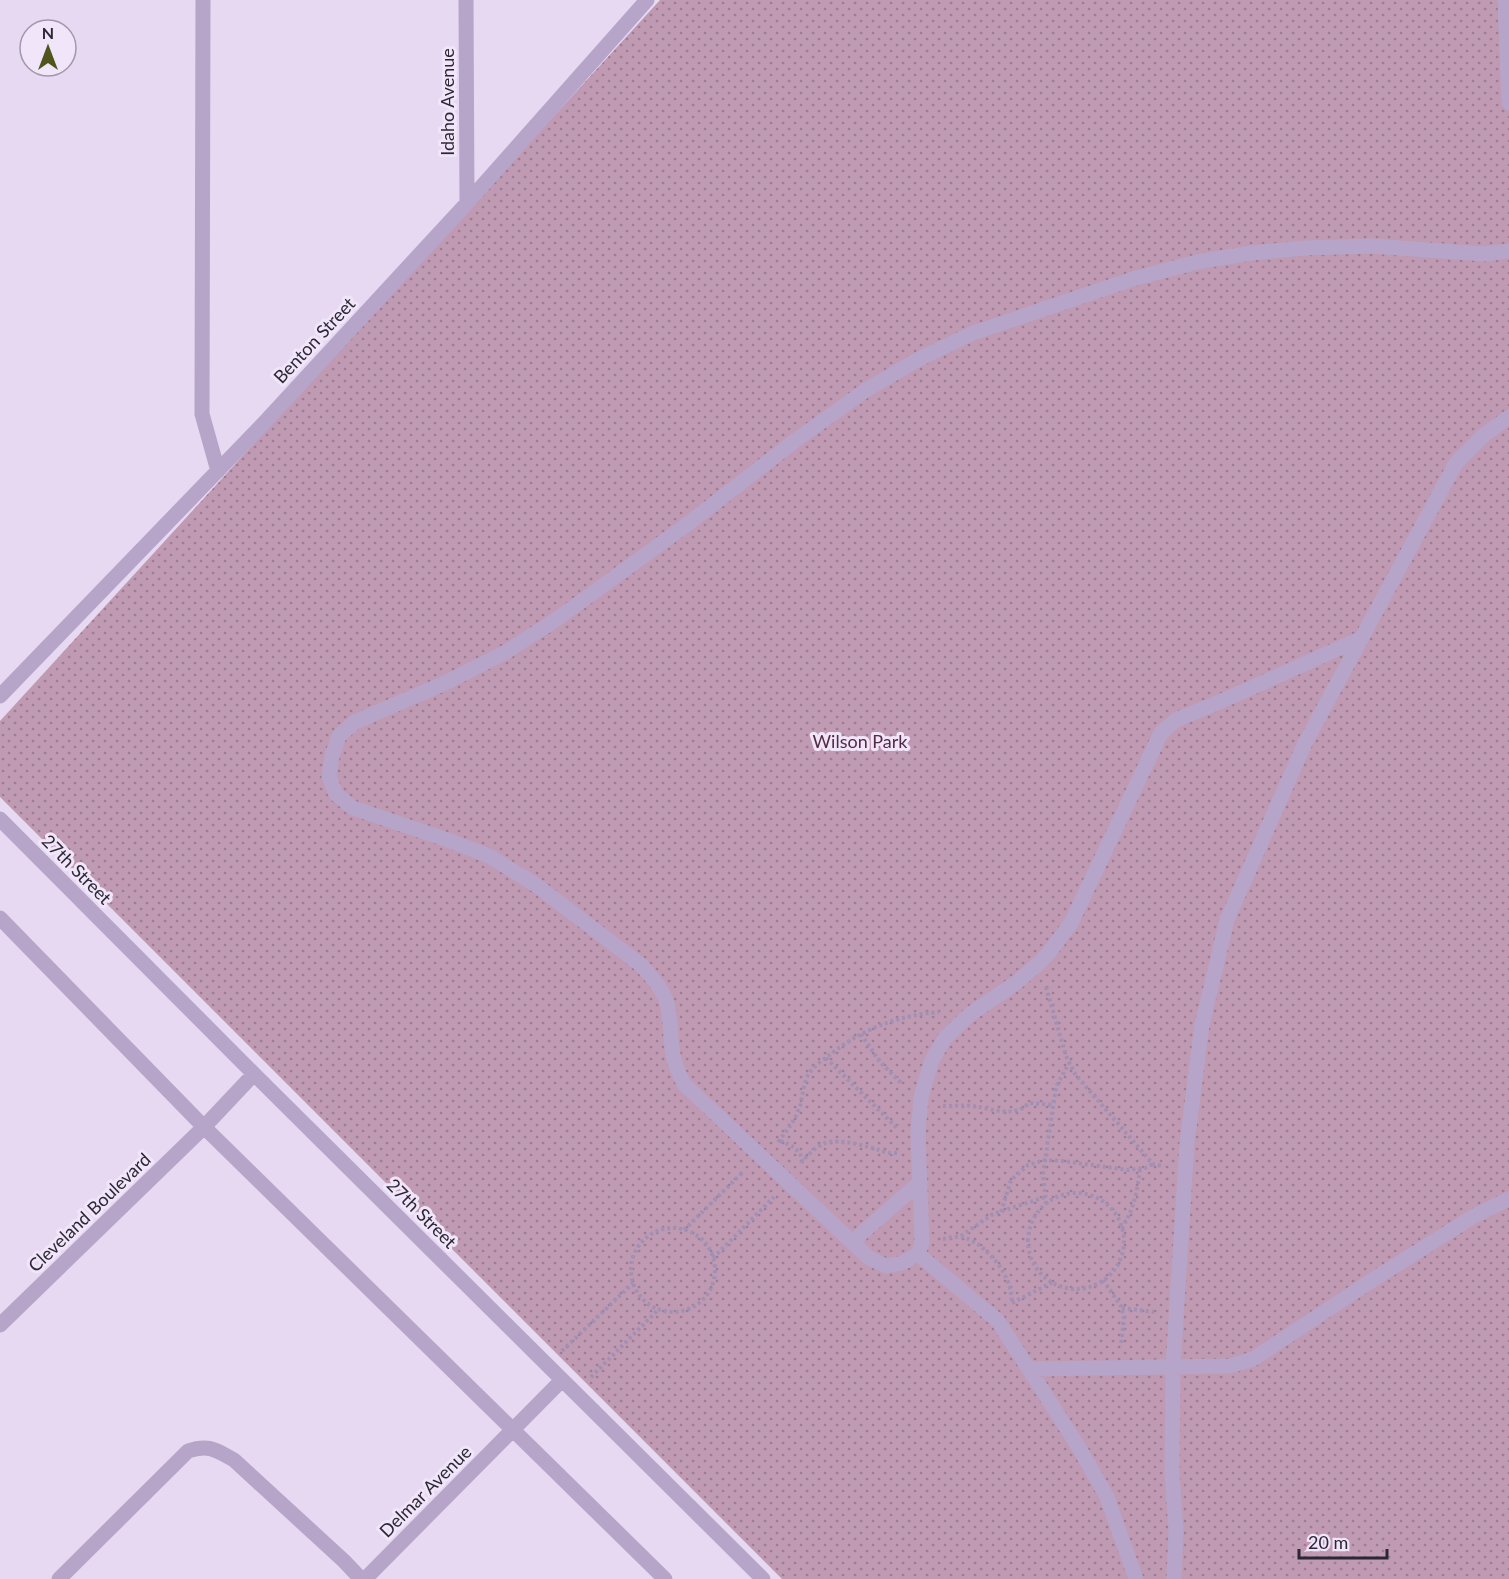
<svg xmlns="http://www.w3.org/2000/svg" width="1509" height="1579" font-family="Lato,sans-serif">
  <defs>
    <pattern id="park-dots" width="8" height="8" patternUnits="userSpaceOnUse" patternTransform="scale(1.5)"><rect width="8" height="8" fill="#c09ab2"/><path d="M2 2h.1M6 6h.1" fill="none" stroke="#9c7e92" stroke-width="1.8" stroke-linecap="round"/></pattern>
  </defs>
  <rect width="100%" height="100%" fill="#e6d9f1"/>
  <path fill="url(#park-dots)" d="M660 0H1509V1579H782L0 797V721Z"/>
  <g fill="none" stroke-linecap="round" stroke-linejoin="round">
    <path stroke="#a090b4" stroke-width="4" stroke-dasharray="3 3" stroke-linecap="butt" d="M1046 987 1066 1056 1075 1074 1153 1164 1162 1166
      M861 1034 880 1062 902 1084
      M826 1058 897 1128
      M943 1106C953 1106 963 1105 973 1106 991 1108 1014 1119 1029 1103L1053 1105
      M780 1141C792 1145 799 1149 803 1161
      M778 1142C787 1130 795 1121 800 1106 803 1096 803 1085 808 1075 813 1066 824 1059 832 1053 865 1028 897 1016 939 1012
      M801 1163C807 1156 814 1148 823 1144 839 1136 873 1149 890 1153H898
      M1028 1241a48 48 0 1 1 96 0a48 48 0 1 1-96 0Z
      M1046 1204 1043 1174 1056 1087 1069 1063
      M1001 1212 1011 1180 1028 1165 1045 1160 1063 1161 1128 1170 1145 1168 1153 1164
      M631 1270a42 42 0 1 1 84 0a42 42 0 1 1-84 0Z
      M1122 1229C1134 1207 1137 1194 1140 1169
      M684 1230 743 1172
      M961 1236 993 1214 1045 1197
      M943 1239C948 1238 956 1236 962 1237 968 1238 974 1242 979 1245 997 1259 1011 1278 1012 1302
      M713 1258 774 1197
      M1103 1280 1121 1306 1124 1317 1121 1346
      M1012 1303 1053 1282
      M1122 1308 1154 1312
      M562 1351 633 1283
      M591 1377 659 1309"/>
    <path stroke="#b6a5c9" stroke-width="15" d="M203 0 202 414 218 471
      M466 0 467 203
      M1505 0 1509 103
      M1362 638 1224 700 1176 720 1161 733 1071 923 1048 954 1039 963 1017 982 969 1015 945 1038 932 1060 921 1097 918 1134 922 1242 918 1254 902 1263 886 1266 869 1258 684 1084C678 1072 673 1061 672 1048 670 1032 671 1016 666 1000 661 987 651 976 641 965L536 885 489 856 448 840 353 808 336 794 329 777 332 756 339 736 355 722 445 683 506 652 557 619 689 523 796 440 866 390 917 360 973 333 1133 279 1197 262 1251 253 1305 248 1371 246 1485 254 1509 251
      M0 696 263 424 467 203 647 0
      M0 819 254 1074 763 1579
      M0 918 204 1127 665 1579
      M852 1242 920 1182
      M918 1254 998 1321 1078 1446 1107 1497 1136 1579
      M0 1325 204 1127 254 1074
      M1029 1369 1230 1366 1253 1359 1374 1279 1474 1216 1509 1199
      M59 1579 188 1451C209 1444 216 1450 234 1460L344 1561 361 1579
      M365 1579 562 1380
      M1174 1579 1176 1530 1172 1475 1173 1367 1187 1143 1202 1025 1227 920 1305 743 1456 463 1484 435 1509 417"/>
  </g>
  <g text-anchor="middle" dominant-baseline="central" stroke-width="6" stroke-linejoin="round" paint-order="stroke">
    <g font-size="18" fill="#2b2735" stroke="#f0e5f9">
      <text transform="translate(447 102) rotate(-90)">Idaho Avenue</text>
      <text transform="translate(314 340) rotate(-47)">Benton Street</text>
      <text transform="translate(77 869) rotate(45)">27th Street</text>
      <text transform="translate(89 1212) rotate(-44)">Cleveland Boulevard</text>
      <text transform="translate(422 1213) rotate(45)">27th Street</text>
      <text transform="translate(425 1491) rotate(-45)">Delmar Avenue</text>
    </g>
    <g font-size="18" fill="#532b43" stroke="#f0e5f9">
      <text x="860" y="741">Wilson Park</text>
    </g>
  </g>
  <g transform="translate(48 48)"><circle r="28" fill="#f0e5f9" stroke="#a199ab" stroke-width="1.5"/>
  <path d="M0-4.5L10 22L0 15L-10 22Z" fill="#50551d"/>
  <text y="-9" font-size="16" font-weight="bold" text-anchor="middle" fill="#2b2735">N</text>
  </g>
  <path d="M1299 1549v9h88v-9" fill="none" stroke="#2b2735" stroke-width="3"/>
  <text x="1308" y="1549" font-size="18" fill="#2b2735" stroke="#f0e5f9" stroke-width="4.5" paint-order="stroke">20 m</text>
</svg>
